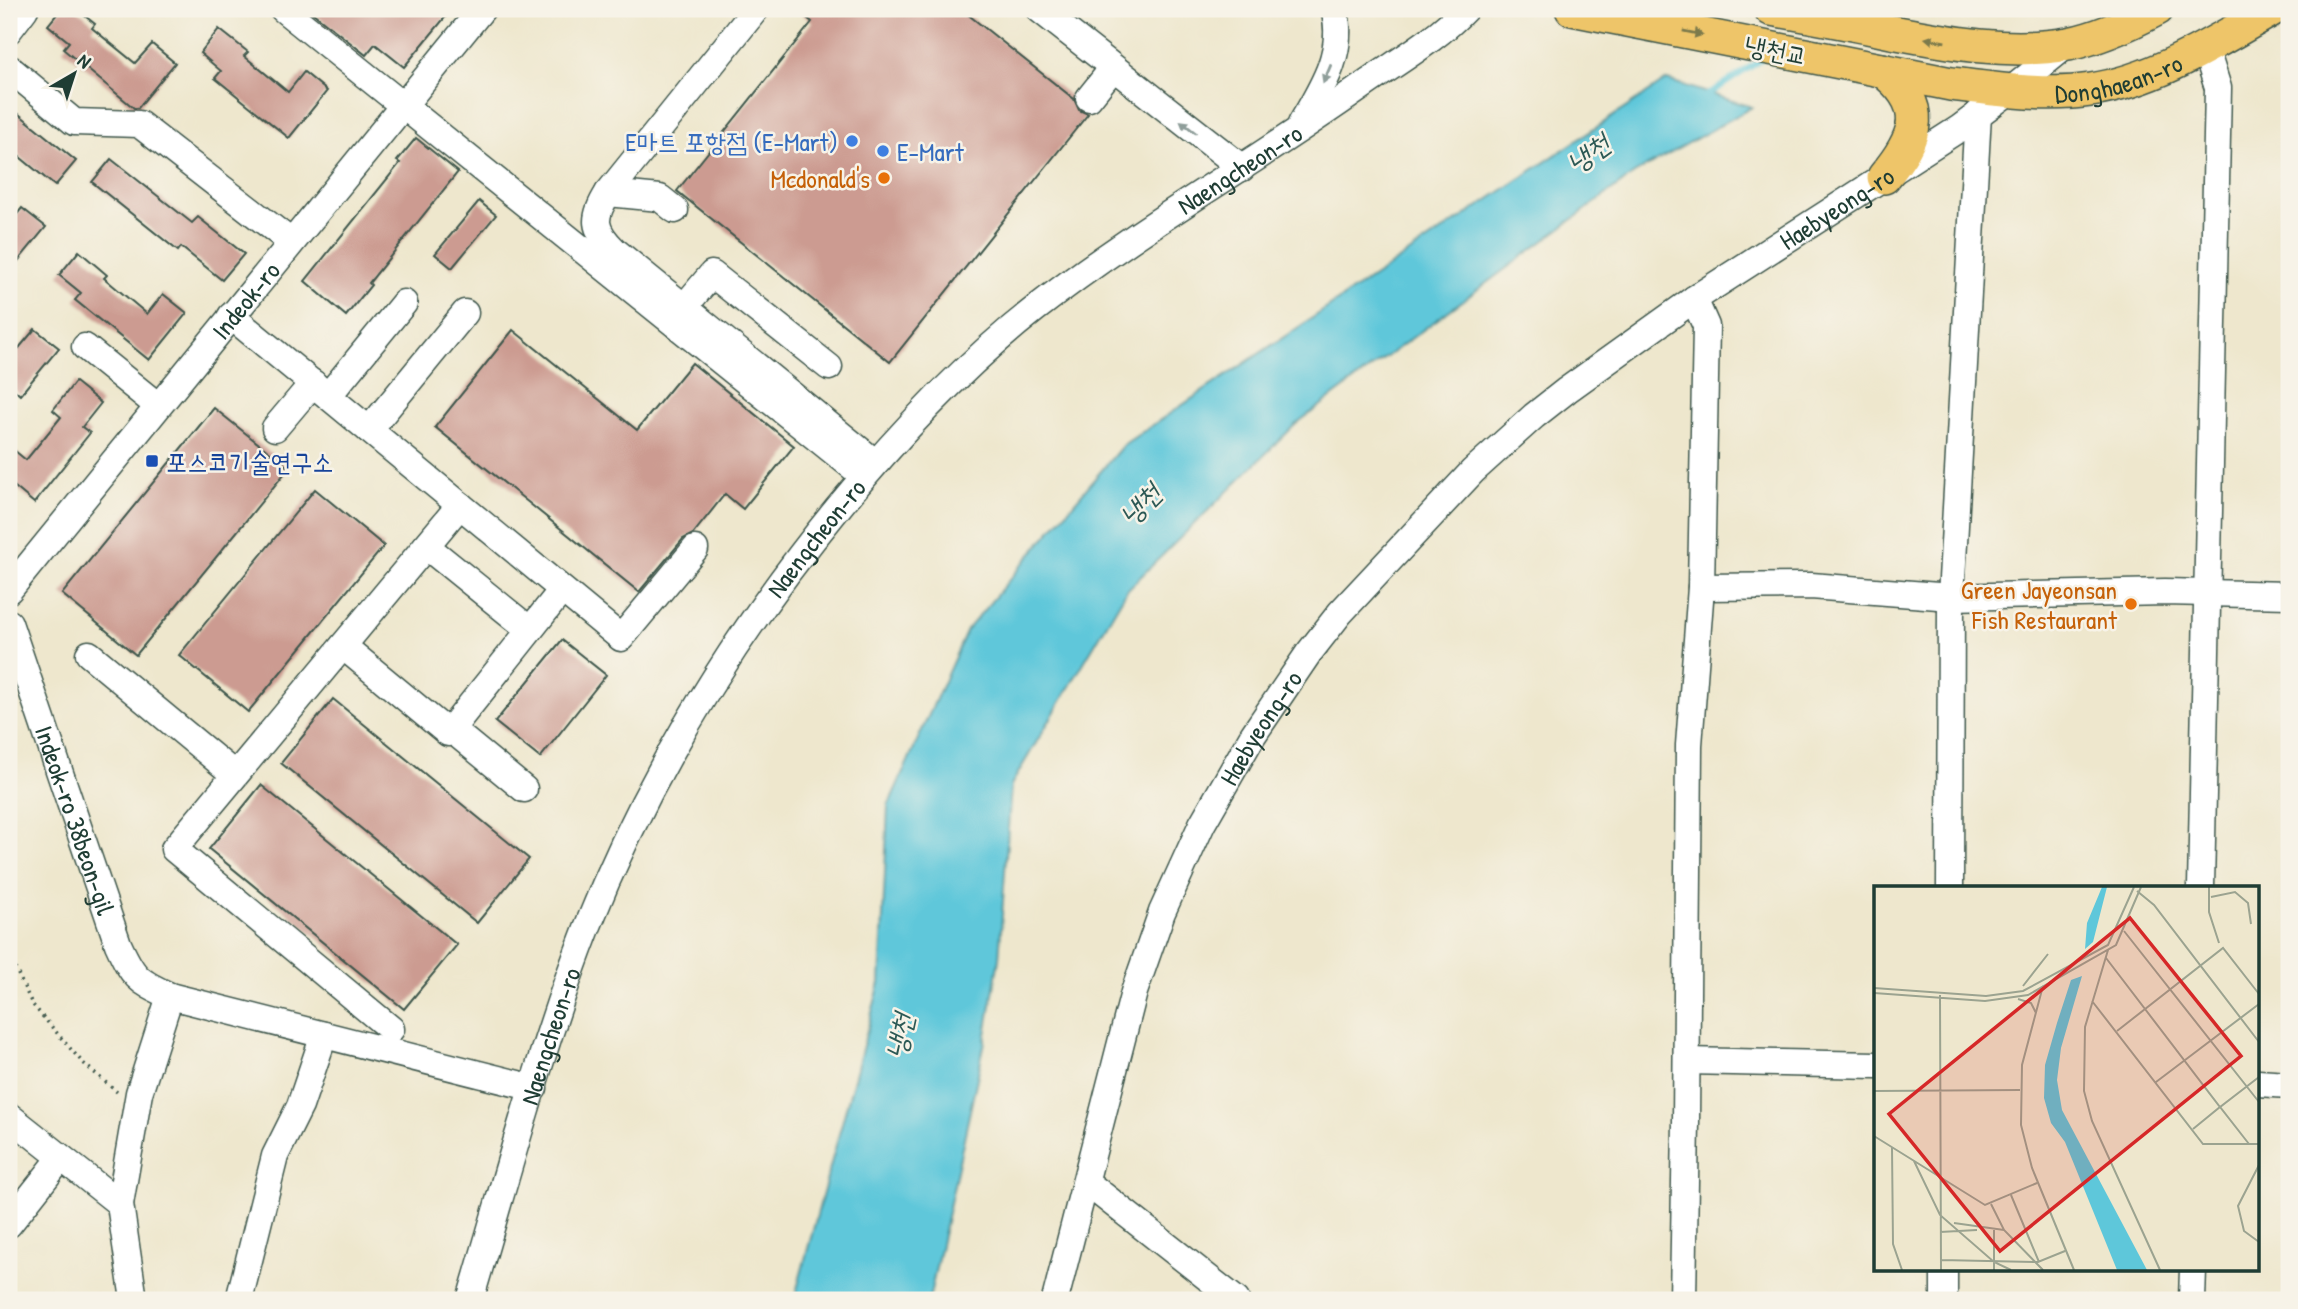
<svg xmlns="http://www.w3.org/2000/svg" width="2298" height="1309" font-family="'Patrick Hand','Poor Story',sans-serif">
  <rect width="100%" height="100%" fill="#f7f3e8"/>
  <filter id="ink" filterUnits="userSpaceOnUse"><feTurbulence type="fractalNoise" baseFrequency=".0143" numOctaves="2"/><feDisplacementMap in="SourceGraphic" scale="14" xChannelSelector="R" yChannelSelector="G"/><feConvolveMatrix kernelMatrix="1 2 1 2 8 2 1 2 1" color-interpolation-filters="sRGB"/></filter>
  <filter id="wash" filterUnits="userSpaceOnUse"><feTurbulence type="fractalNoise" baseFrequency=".00686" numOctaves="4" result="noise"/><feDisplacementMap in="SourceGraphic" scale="28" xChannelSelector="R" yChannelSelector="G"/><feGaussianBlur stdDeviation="1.57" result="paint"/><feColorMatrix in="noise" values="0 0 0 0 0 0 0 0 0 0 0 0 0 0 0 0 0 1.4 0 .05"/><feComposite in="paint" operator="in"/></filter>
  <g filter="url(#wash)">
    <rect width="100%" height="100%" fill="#eee7cd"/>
    <path fill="#5ec7da" stroke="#3e8287" stroke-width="2" d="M1667 80 1752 107 1634 174 1297 423 1127 590 1011 785 999 959 984 1046 929 1300H794L880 983 888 806 967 630 1123 445Z"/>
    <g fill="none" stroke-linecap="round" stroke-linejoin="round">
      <path stroke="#5ec7da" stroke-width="6" d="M1706 96 1764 58"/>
    </g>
    <g id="blocks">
      <path fill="#cc9b91" d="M61 9H76L95 24 92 28 135 63 152 44 175 63 138 108H134L63 49 69 42 48 25Z
        M308 9H452L404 67 375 44 366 55Z
        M796 9H961L1074 99 1079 110 1088 114 890 362 677 191 812 22Z
        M219 29 248 52 244 56 288 92 304 72 327 91 289 138 215 78 221 71 200 53Z
        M9 106 76 161 55 186 9 148Z
        M416 138 458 172 369 283 371 285 346 316 305 281 400 163 397 161Z
        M111 159 192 223 198 217 244 254 222 280 181 247 178 251 92 182Z
        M479 201 496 215 452 268 435 254Z
        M22 208 46 227 9 272V224Z
        M79 251 107 275 104 278 147 314 163 294 187 313 149 360 75 300 81 293 59 275Z
        M35 329 59 348 20 395 9 385V340L19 348Z
        M513 330 637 430 692 363 794 446 743 509 725 494 693 534 683 539 639 592 435 427Z
        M75 382 101 403 82 427 90 433 34 503 9 482V446L26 460 61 417 53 410Z
        M214 408 289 468 136 655 62 594Z
        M315 489 384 546 248 712 179 655Z
        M562 640 606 675 540 758 495 722Z
        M333 699 529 859 477 923 281 763Z
        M261 785 457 945 404 1009 209 849Z"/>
    </g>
  </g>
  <g filter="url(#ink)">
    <use href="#blocks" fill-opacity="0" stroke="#3e564b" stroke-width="2"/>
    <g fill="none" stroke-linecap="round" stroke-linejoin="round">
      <g stroke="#3e564b" stroke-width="29">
        <g id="minor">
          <path d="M283 9 864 476"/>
          <path d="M756 9 608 193C592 218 593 229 614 250L872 460"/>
          <path d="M1039 9 1242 168"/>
          <path d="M9 30 25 9"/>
          <path d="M9 68 74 122 139 124 291 242"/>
          <path d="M1089 98 1113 68"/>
          <path d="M1301 124C1322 88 1346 51 1334 9"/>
          <path d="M608 193 660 198 675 210"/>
          <path d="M685 306 712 274 829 367"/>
          <path d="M231 316 621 638 695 549"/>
          <path d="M85 347 158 406"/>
          <path d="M328 396 404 303"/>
          <path d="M275 428 313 383"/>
          <path d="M369 430 465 313"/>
          <path d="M426 546 530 630"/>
          <path d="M1701 587 1811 586 1951 597 2165 592 2289 595"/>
          <path id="s1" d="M9 590 482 9"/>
          <path id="s2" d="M9 623 118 944C133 977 137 981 170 996L534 1088"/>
          <path d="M343 646 448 733 562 590"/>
          <path d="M89 654 235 775"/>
          <path d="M451 729 524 789"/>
          <path d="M1950 887 1951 597 1978 114"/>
          <path d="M2201 887 2218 88 2205 47"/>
          <path d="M391 1029 174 849 460 505"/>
          <path d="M1687 1061 1876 1065"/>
          <path d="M2258 1083 2289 1085"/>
          <path d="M9 1116 120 1204"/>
          <path d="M1086 1182 1236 1300"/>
          <path d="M9 1224 61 1158"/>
          <path d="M134 1300 120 1204 139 1093 170 996"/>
          <path d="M239 1300 275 1156 300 1106 324 1035"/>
          <path id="s3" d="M470 1300C507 1176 540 1049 587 928 648 775 734 635 838 508 897 436 961 367 1035 309 1137 229 1251 165 1357 90 1393 64 1435 41 1465 9"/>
          <path id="s4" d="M1055 1300 1134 992 1162 912 1202 824 1253 735 1308 654 1340 613 1473 471 1534 416 1567 390 1694 299 1960 128 2011 90 2068 44"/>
          <path d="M1683 1300 1686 1122 1689 745 1701 587 1706 326 1694 299"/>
          <path d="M1944 1300V1269"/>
          <path d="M2192 1300 2193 1269"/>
        </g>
      </g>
      <g stroke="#3e564b" stroke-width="36">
        <g id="major">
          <path id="s5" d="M1572 9 1951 84C1997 89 2045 97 2091 90 2155 81 2217 41 2273 9"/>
          <path d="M1771 9C1811 16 1852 24 1892 32 1950 43 2009 54 2068 44 2099 38 2129 24 2157 9"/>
          <path d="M1882 70C1929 106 1918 136 1884 177"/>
        </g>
      </g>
      <path stroke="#3e564b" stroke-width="3.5" stroke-dasharray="2 5" stroke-linecap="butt" d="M1981 9 1999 11 2067 9
        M9 955 32 1004 82 1062 117 1092"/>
      <use href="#minor" stroke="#fff" stroke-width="26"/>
      <use href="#major" stroke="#eec569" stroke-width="33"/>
    </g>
    <defs><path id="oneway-solid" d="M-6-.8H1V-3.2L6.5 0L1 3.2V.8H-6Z" transform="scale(1.75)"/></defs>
    <g fill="#7c7a4c">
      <use href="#oneway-solid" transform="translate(1693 33) rotate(11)"/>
      <use href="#oneway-solid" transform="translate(1935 40) rotate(-170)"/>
    </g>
    <g fill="#8f9e9a">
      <use href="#oneway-solid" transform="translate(1327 74) rotate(113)"/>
      <use href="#oneway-solid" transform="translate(1188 127) rotate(-142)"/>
    </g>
  </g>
  <g fill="#3f7fe0" stroke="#f7f3e8" stroke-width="2.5">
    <circle cx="852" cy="141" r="7"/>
    <circle cx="883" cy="151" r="7"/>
  </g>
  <g fill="#e8710a" stroke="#f7f3e8" stroke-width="2.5">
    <circle cx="884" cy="178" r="7"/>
    <circle cx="2131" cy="604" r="7"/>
  </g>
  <rect fill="#1a4fb4" stroke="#f7f3e8" stroke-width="2.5" x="145" y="454" width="14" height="14" rx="3.5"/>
  <g text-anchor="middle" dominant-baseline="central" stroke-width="5" stroke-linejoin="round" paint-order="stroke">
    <g font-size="26" fill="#1f3d34" stroke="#f7f3e8">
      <text transform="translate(1776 50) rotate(11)">냉천교</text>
      <text stroke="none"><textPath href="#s5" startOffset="556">Donghaean-ro</textPath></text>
      <text stroke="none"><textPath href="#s3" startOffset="1410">Naengcheon-ro</textPath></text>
      <text stroke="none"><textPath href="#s4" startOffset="1396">Haebyeong-ro</textPath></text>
      <text stroke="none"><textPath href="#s1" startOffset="374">Indeok-ro</textPath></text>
      <text stroke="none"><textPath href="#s3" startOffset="844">Naengcheon-ro</textPath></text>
      <text stroke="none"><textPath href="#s4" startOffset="612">Haebyeong-ro</textPath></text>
      <text stroke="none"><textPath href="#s2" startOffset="208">Indeok-ro 38beon-gil</textPath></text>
      <text stroke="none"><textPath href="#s3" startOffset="276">Naengcheon-ro</textPath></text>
    </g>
    <g font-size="26" fill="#366cbe" stroke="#f7f3e8" text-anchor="end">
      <text x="838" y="141">E마트 포항점 (E-Mart)</text>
      <text x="897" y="151" text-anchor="start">E-Mart</text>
    </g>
    <g font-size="26" fill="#c56008" stroke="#f7f3e8" text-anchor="end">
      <text x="870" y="178">Mcdonald's</text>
      <text x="2117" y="589">Green Jayeonsan<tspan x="2117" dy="30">Fish Restaurant</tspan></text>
    </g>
    <g font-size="26" fill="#164399" stroke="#f7f3e8" text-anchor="start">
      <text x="166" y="461">포스코기술연구소</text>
    </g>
    <g font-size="28" font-style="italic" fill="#2c5955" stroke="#f7f3e8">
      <text transform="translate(1588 153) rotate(-36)">냉천</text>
      <text transform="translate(1140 504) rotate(-45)">냉천</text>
      <text transform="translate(899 1036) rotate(-78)">냉천</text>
    </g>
  </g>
  <g transform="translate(1874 886)">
    <rect width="385" height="385" fill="#eee7cd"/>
    <path d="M228 1H233L219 56 211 63 213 37ZM208 90 187 162 183 194 188 224 273 384H243L191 256 177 237 170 212 171 179 183 137 197 94Z" fill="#5ec7da"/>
    <path fill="none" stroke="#9ba390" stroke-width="2" d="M335 1V26L345 57M263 5 280 19 385 156M337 11 361 6 374 17 377 38M250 45 385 216M234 64 211 141 210 205 218 235 286 384M232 72 346 221 385 191M149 100 174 68M169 100 148 179 147 239 158 282 200 384M0 102 112 110 149 105 234 59 260 1M0 107 111 115 154 109 242 59 267 1M66 109 67 384M144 113 157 117 162 127M218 115 329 258H385M243 145 349 62 385 108M282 196 385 118M0 205 146 204M319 243 346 221 375 258M0 250 111 319 163 297M18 261 19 358 28 384M40 275 66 329 120 376 137 384M385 279 364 320 370 345 385 356M137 309 165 376M117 318 130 344 169 384M80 337 130 344M120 344V384M66 346 103 344M67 374 164 376 191 365"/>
    <path fill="#d62828" fill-opacity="0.15" stroke="#d62828" stroke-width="3.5" d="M256 32 367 170 126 365 15 228Z"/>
    <rect width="385" height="385" fill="none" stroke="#1f3d34" stroke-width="3.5"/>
  </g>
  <rect width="2298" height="1309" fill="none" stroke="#f7f3e8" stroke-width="35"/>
  <g transform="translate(74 74) rotate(39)" stroke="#f7f3e8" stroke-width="5" paint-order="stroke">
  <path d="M0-5L12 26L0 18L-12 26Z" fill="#1f3d34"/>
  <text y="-10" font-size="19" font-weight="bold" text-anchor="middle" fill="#1f3d34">N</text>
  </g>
</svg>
